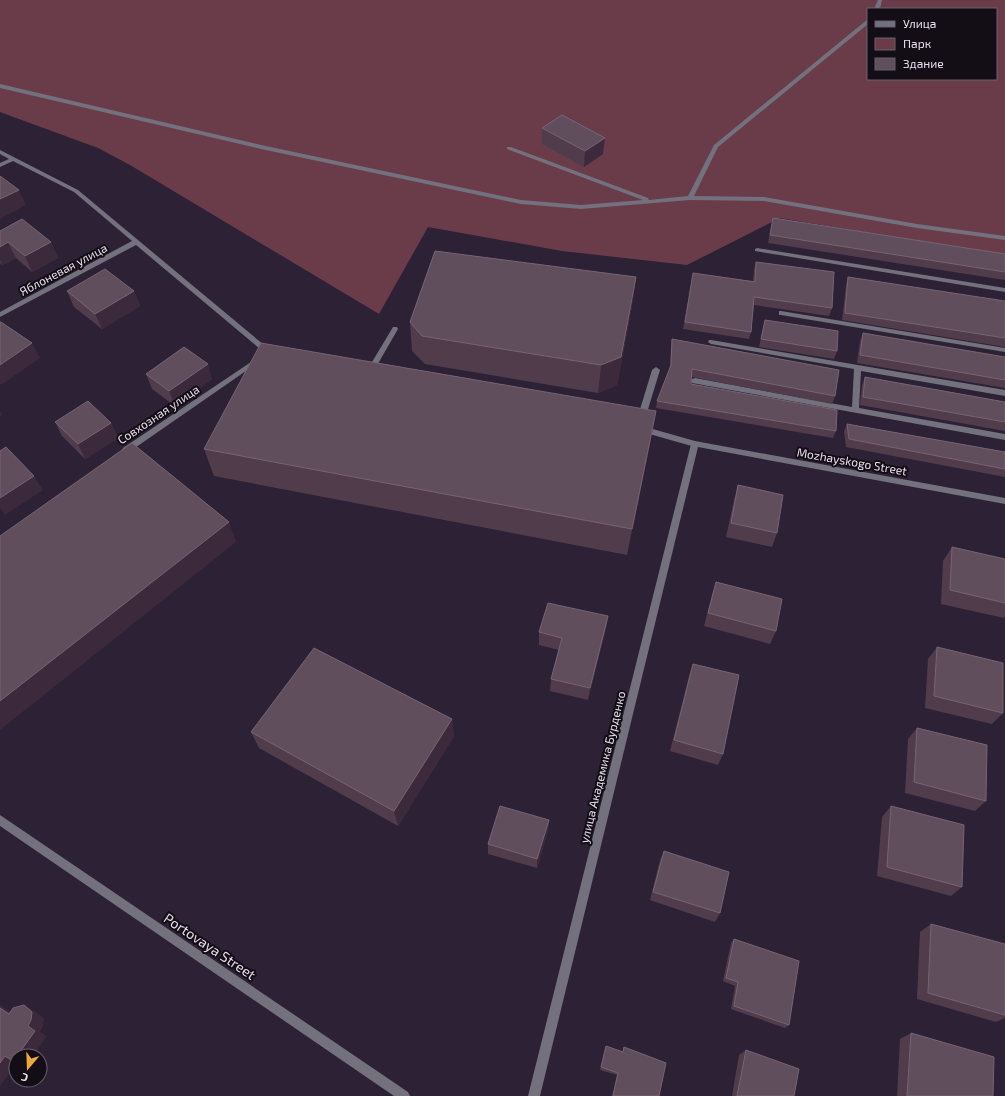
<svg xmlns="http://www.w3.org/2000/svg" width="1005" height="1096" font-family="'Exo 2',sans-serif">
  <rect width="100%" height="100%" fill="#2d2135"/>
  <path fill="#6a3c4a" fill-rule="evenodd" d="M0 0H1005V256L780 218 687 265 562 251 428 227 379 314 130 165 98 148 0 112ZM868 9H996V79H868Z"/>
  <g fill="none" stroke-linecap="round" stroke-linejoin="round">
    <path fill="#72717d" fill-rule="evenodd" d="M878 0H882L880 9H874Z
      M868 19V24L718 147 694 196 764 197 917 224 1005 236V240L917 228 764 201 690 200 581 209 521 204 261 149 0 88V84L261 145 521 200 581 205 643 200 507 149V147H511L648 198 649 200 688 196 714 145Z
      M757 248 1005 288V292L755 251V249Z
      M779 311H781L1005 348V352L781 315H779Z
      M393 327H397L398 329 372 374H368L366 372Z
      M709 340H711L1005 390V396L861 371 859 408 1005 434V440L692 383 691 381 692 379 695 378 852 407 854 369 711 344 708 342Z
      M656 367 660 370 645 419 641 422 637 419 652 370Z"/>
    <path fill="#72717d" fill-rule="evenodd" d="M0 150 78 190 270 350 271 352 270 354H266L136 245 0 317V312L132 241 74 192 13 161 0 167V163L9 159 0 154Z
      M254 360H258L259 362 129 452H123L122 450 123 448Z
      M642 426 695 441 699 444 695 447 639 431 638 429 639 427Z
      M0 815 408 1092 410 1096H394L0 826Z"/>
    <path fill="#72717d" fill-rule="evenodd" d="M695 441 1005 498V504L698 447 540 1096H528L691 444Z"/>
  </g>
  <path fill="#513c4c" d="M542 128 603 154 584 167 542 144Z
    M773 218 1005 254V280L768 243 771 226Z
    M0 231 51 242 58 258 32 272 16 258 2 265 0 263Z
    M756 262 832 308 829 316 754 305 751 332 749 339 683 329 693 273 753 281 754 270Z
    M636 277 632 306 617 385 598 393 425 364 412 351 410 322Z
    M848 277 1005 301V347L842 320 846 285Z
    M67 291H134L140 306 102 329 74 307Z
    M765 320 837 351 834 359 759 347Z
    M863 333 1005 357V388L857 363 860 341Z
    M672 339 835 396 832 404 692 377 691 384 836 431 833 438 656 408 657 401 670 368 671 347Z
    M146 374 212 379 175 406 152 389Z
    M865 377 1005 402V431L860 405 862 385Z
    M55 422 111 423 118 438 85 459 62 436Z
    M847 424 1005 452V477L846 447 844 431Z
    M651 439 627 555 214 476 204 449Z
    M738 485 777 533 772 547 726 537 734 500Z
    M952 547 1005 559V616L1004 618 941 604 943 561Z
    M716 582 776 631 770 644 704 626 712 595Z
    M608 616 606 629 588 700 550 691 551 679 559 650 539 645V632Z
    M937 647 1003 713 992 724 925 708 928 659Z
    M693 664 723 754 718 765 670 751 689 676Z
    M452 719 454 736 398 826 259 748 251 732Z
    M917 728 986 801 975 811 905 793 908 739Z
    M891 806 962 887 951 896 877 876 882 817Z
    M549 820 548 830 537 868 488 854V844Z
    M664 851 720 913 715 922 650 900 660 860Z
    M931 924 1005 944V1018L996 1022 917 999 920 932Z
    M734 939 789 1025 785 1028 731 1009 735 986 723 981 731 943Z
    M911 1033 993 1096H897L900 1039Z
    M606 1046 622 1052 624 1047 659 1096H612L617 1075 600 1070 605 1049Z
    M746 1050 794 1096H732L739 1055Z"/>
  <path fill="#3c2a3c" d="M605 138 603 154 584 167 585 151Z
    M19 190 26 205 0 219V199Z
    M8 242 16 258 2 265 0 260V247Z
    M51 242 58 258 32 272 25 256Z
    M636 277 632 306 617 385 598 393 601 365Z
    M134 291 140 306 102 329 95 314Z
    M32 343 40 358 1 385 0 383V365Z
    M208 364 212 379 175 406 169 391Z
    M0 411 2 415 0 416Z
    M656 411 651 439 627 555 632 529Z
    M111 423 118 438 85 459 78 444Z
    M34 476 43 490 5 515 0 508V498Z
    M229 522 236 542 0 730V701Z
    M608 616 606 629 588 700 590 688Z
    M452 719 454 736 398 826 394 811Z
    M549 820 548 830 537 868V859Z
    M0 1005 22 1020 9 1014 0 1008Z
    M24 1005 36 1012 44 1018 43 1026 40 1032 47 1036 33 1056H17L28 1026Z
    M5 1056 16 1057V1064L0 1086V1063Z"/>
  <path fill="#614e5d" stroke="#766474" d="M562 115 605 138 585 151 542 128Z
    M0 176 19 190 0 199Z
    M773 218 1005 254V272L770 235Z
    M22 219 51 242 25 256 8 242 0 247V231Z
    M435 251 636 277 621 357 601 365 422 336 410 322Z
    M756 262 834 272 832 308 754 297 751 332 685 322 693 273 755 282Z
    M105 269 134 291 95 314 67 291Z
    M848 277 1005 301V338L845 313Z
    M765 320 838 331 837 351 761 339Z
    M0 322H1L32 343 0 365Z
    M863 333 1005 357V380L860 355Z
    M672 339 839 370 835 396 692 369 691 384 837 410 836 431 657 401 671 365Z
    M261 343 656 411 632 529 204 449Z
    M184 347 208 364 169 391 146 374Z
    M865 377 1005 402V422L863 397Z
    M88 401 111 423 78 444 55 422Z
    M847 424 1005 452V469L849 439Z
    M132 443 229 522 0 701V536Z
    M6 447 34 476 0 498V451Z
    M738 485 783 495 777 533 731 523Z
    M952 547 1005 559V603L950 590Z
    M716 582 782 599 776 631 708 613Z
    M548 603 608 616 590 688 551 679 562 638 539 632Z
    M937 647 1003 663V713L934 696Z
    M314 648 452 719 394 811 251 732Z
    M693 664 739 675 723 754 674 740Z
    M917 728 987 745 986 801 914 782Z
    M500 806 549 820 537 859 488 844Z
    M891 806 964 825 962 887 887 867Z
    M664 851 729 872 720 913 653 892Z
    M931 924 1005 944V1015L928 993Z
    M734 939 799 961 789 1025 734 1006 738 982 726 978Z
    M24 1005 32 1012 31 1020 28 1026 35 1031 17 1056H16L13 1061 5 1056 0 1063V1008L9 1014 13 1008Z
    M911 1033 994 1057 993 1096H907Z
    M606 1046 623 1052 624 1047 666 1063 659 1096H613L618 1073 601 1067Z
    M746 1050 799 1069 794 1096H737Z"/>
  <g text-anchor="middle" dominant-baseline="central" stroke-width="4" stroke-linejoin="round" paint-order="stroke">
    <g font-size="12" fill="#e7dfed" stroke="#130d16">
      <text transform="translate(63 269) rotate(-28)">Яблоневая улица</text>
      <text transform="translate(158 414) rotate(-34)">Совхозная улица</text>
      <text transform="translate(852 461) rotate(10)">Mozhayskogo Street</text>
      <text transform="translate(602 767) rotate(-76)">улица Академика Бурденко</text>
    </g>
    <g font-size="14" fill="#e7dfed" stroke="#130d16">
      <text transform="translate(210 946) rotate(34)">Portovaya Street</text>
    </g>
  </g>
  <rect x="867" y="8" width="130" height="72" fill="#130d16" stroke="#68616c"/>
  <rect x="875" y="21" width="20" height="6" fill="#72717d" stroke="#68616c"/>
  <text x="903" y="28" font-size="12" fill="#e7dfed">Улица</text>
  <rect x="875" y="38" width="20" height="12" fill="#6a3c4a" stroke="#68616c"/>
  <text x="903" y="48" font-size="12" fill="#e7dfed">Парк</text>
  <rect x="875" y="58" width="20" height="12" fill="#614e5d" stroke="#68616c"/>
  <text x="903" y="68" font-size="12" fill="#e7dfed">Здание</text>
  <g transform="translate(28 1068) rotate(199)"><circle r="19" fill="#130d16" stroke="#68616c"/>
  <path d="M0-3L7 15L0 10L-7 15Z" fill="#eca93a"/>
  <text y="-6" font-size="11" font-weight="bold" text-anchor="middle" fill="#e7dfed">С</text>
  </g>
</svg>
